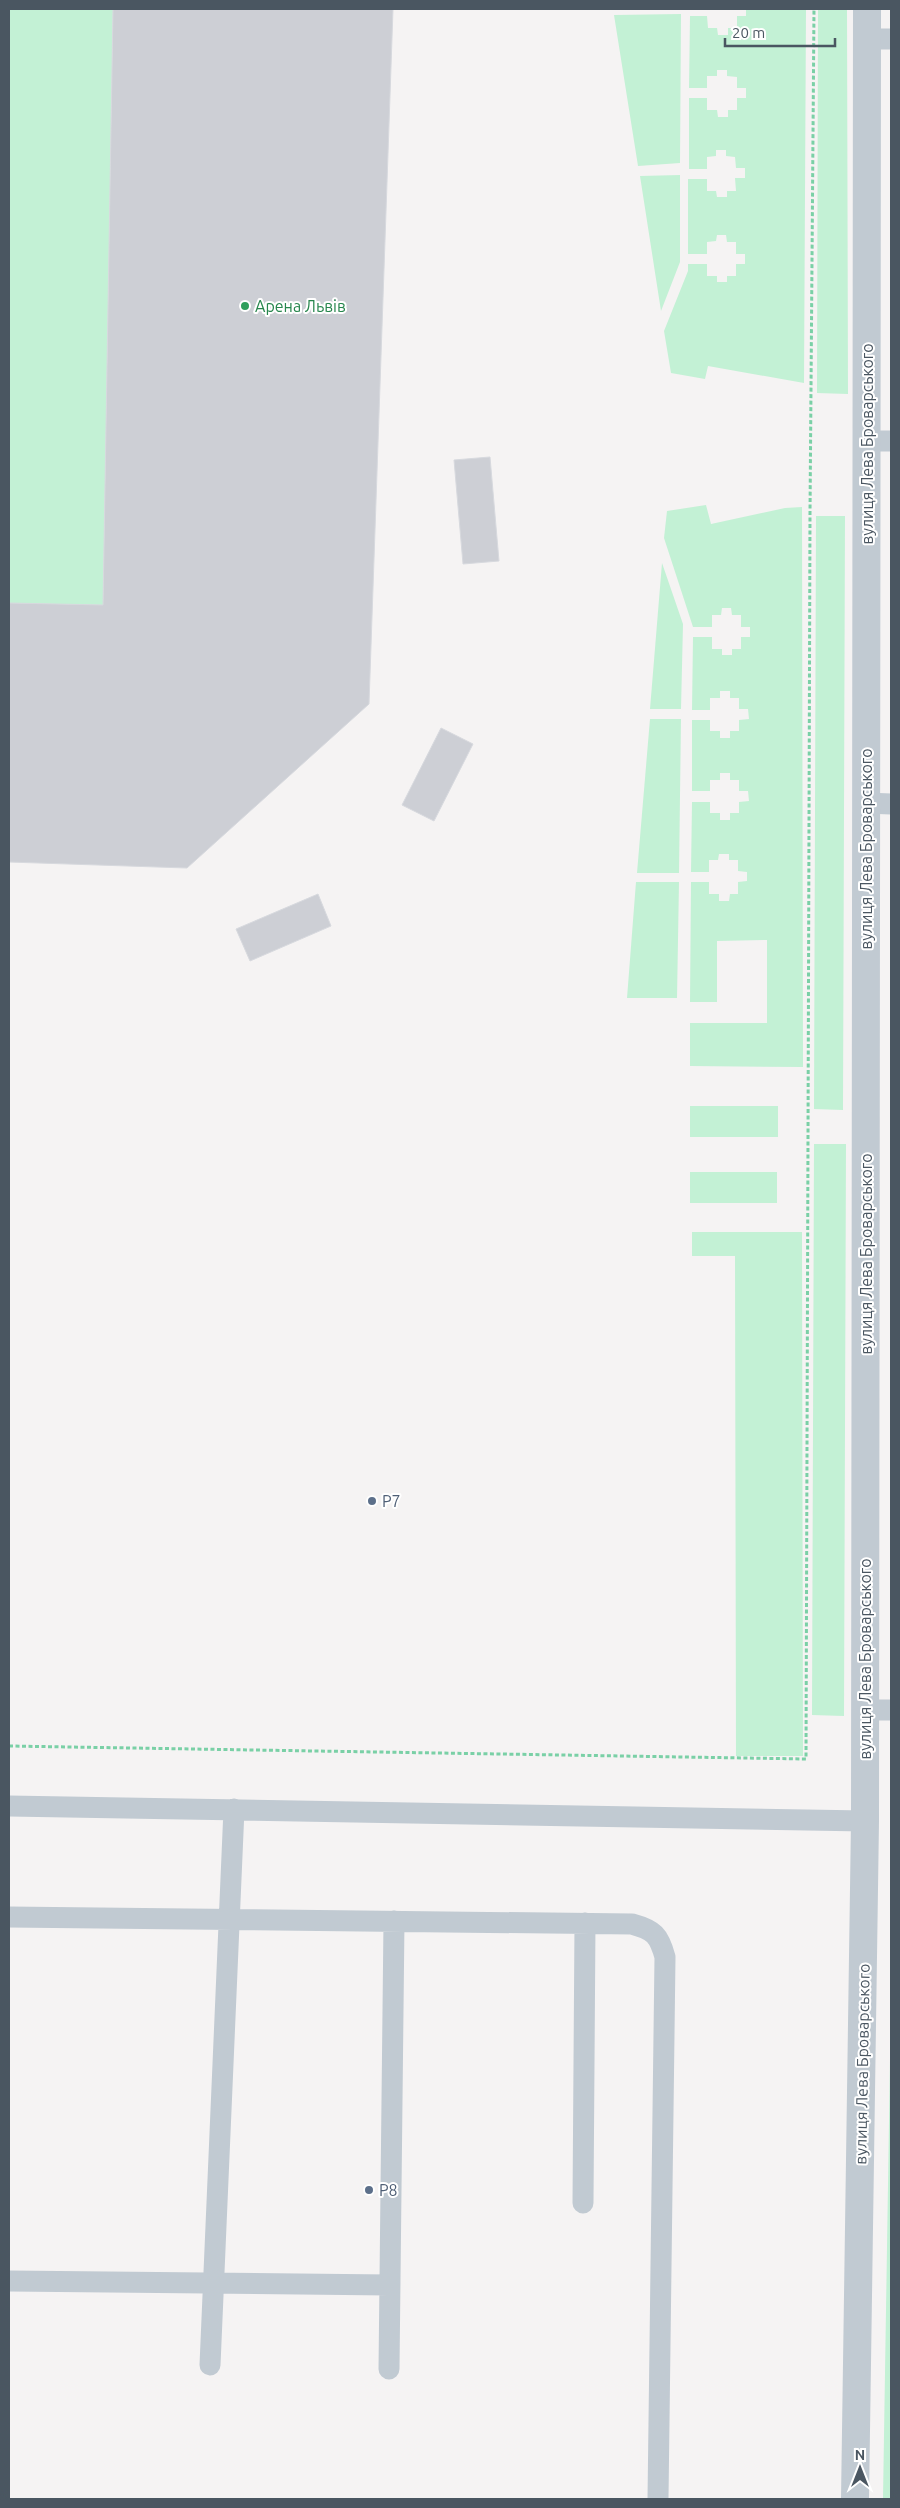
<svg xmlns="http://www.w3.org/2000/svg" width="900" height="2508" font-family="Ubuntu,sans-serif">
  <rect width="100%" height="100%" fill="#f5f3f3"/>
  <path fill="#c3f1d5" d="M9 9H113L103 605 9 603Z
    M746 9H806L804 383 708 366 705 379 671 373 664 331 688 271V264H707V276H717V282H727V276H736V264H745V254H736V242H727L726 235H717L716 241 707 242V254H688V179H707V191H716L717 197H727V191H736L735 178H745V168H736L735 157 726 156V150H716V156L707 157V169H689V98H707V110H717L718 117H728V110H737V98H746V88H737V77L727 76V70H717V76H707V88H689L690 16H707L708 28H717L718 35H728V28H737V16H746Z
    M818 9H847L848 394 817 393Z
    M681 14 680 163 638 166 614 15Z
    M680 175V262L661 311 640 176Z
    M706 505 711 524 785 508 802 507 803 1067 690 1066V1023H767V940L717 941V1002H690L691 882H709V894H719V901H729L730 894H738V882L747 881V872L738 871V860H729V854H719L718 860H709V872H691L692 802H710V813H720V820H730V813H739V802L749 801 748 791H739V780H730V773H720V780H710V791H692V720H710V731H720V738H730V731H739V720L749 719 748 709H739V698H730V691H720V698H710V710H692L693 637H712V649H722V655H732V649H741V637H750V627H741V615H732L731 608H722L721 615H712V627H693L664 538 667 511Z
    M816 516H845L843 1110 814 1109Z
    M662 563 683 624 681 709H650Z
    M650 719H681L679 873H637Z
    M636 882H679L677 998H627Z
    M690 1106H778V1137H690Z
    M814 1144H846L844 1716 812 1715Z
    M690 1172H777V1203H690Z
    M692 1232H802L803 1756H736L735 1256H692Z
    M891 1995V2499H883Z"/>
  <path fill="#cdcfd5" stroke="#d7d9de" d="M113 9H393L369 704 187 868 9 862V603L103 605Z
    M490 457 499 561 463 564 454 460Z
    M441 728 473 744 434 821 402 805Z
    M318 894 331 926 250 961 236 929Z"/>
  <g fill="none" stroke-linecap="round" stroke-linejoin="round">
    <path stroke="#7ad0a6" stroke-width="3" stroke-dasharray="4 2.5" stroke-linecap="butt" d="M9 1746 806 1759 810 514 814 9"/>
    <path stroke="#c1cad2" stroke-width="21" d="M867 39H891
      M867 441H891
      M866 803 891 804
      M865 1710H891
      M9 1806 865 1821
      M9 1917 632 1924C654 1930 659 1935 665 1957L658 2499
      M583 2203 585 1923
      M9 2281 389 2285
      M210 2365 234 1809
      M389 2369 394 1921"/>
    <path stroke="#c1cad2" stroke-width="28" d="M855 2499 865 1821 867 9"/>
  </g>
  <circle fill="#2e9e5b" stroke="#fff" stroke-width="2" cx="245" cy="306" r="5"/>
  <g fill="#5c6f8a" stroke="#fff" stroke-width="2">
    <circle cx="372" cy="1501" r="5"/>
    <circle cx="369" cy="2190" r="5"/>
  </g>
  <g text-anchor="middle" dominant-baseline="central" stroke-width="4" stroke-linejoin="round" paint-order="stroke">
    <g font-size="16" fill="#27864d" stroke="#fff" text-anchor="start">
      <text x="255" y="306">Арена Львів</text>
    </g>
    <g font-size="16" fill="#4a5661" stroke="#fff">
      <text transform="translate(867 444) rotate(-90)">вулиця Лева Броварського</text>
      <text transform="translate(866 849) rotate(-90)">вулиця Лева Броварського</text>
      <text transform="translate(866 1254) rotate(-90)">вулиця Лева Броварського</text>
      <text transform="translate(865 1659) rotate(-90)">вулиця Лева Броварського</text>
      <text transform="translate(862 2064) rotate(-89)">вулиця Лева Броварського</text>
    </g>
    <g font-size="16" fill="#4e5e75" stroke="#fff" text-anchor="start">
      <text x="382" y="1501">P7</text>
      <text x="379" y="2190">P8</text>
    </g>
  </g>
  <rect width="900" height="2508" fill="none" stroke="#4a5661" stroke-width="20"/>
  <g transform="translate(860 2468)" stroke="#ffffff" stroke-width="4" paint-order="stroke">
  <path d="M0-4L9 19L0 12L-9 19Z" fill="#4a5661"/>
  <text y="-8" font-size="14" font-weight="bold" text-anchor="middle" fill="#4a5661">N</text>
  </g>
  <path d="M725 38v8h110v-8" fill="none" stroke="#4a5661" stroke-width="2.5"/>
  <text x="732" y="38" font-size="15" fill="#4a5661" stroke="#ffffff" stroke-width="4" paint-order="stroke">20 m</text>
</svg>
